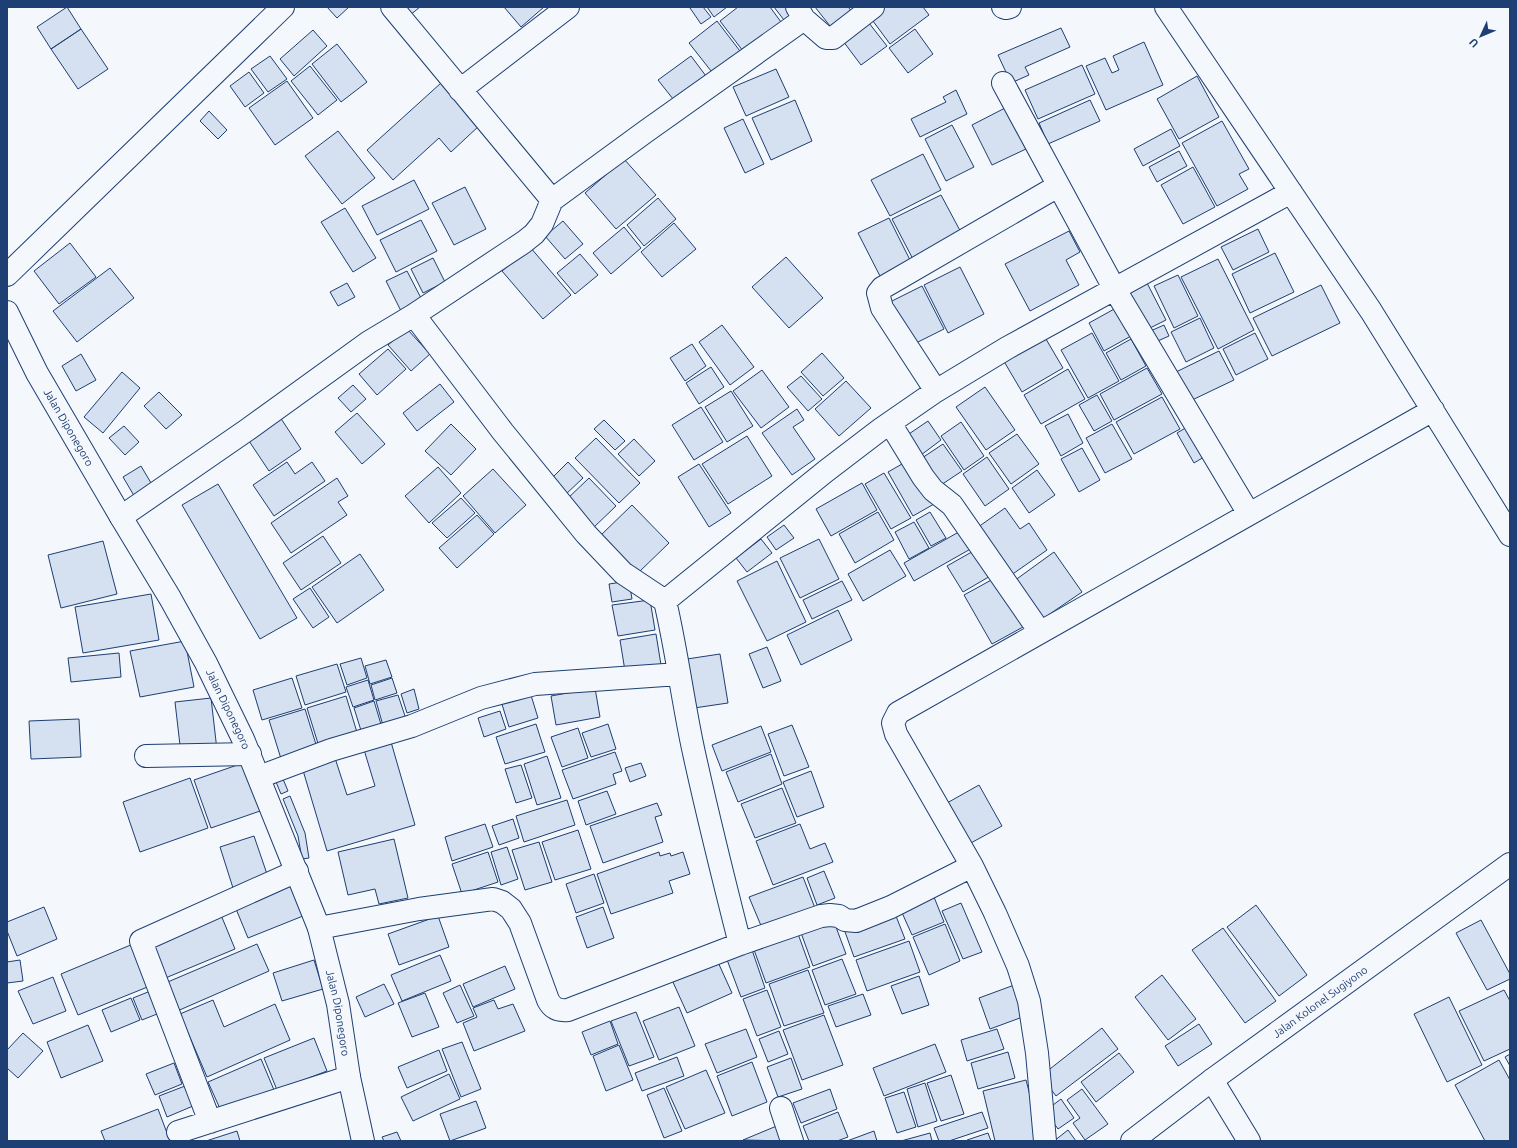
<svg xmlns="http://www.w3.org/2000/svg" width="1517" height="1148" font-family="Ubuntu,sans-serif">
  <rect width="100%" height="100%" fill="#f4f7fb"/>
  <path fill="#d5e0f0" stroke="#1d3f73" d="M67 7 81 29 51 49 37 27Z
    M327 7H349L337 18Z
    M402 7H420L409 16Z
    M504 7H544L521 27Z
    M692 7H703L711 17 701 24 690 8Z
    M707 7H727L714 17Z
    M738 7H770L781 22 743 51 720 21Z
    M774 7H795L797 10 784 20Z
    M815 7H848L855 15 834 31Z
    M875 7H923L929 15 890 44 867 13Z
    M865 18 887 46 861 65 840 37Z
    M717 21 743 55 715 76 689 43Z
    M1061 28 1070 47 1025 67 1029 75 1011 83 998 55Z
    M81 29 108 69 78 89 51 49Z
    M915 29 933 54 908 73 889 48Z
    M313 30 327 46 294 76 280 59Z
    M1144 42 1163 85 1106 110 1086 66 1105 58 1112 73 1119 70 1113 56Z
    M337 44 367 82 341 102 312 64Z
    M270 56 287 79 268 92 251 69Z
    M691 56 709 80 677 104 658 80Z
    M1082 65 1095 94 1038 119 1025 90Z
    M310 66 337 100 318 115 291 81Z
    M776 69 789 97 746 116 733 87Z
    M249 72 264 93 245 107 230 86Z
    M1197 76 1219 117 1179 139 1157 99Z
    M287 81 313 118 275 145 249 108Z
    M441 83 480 125 451 152 439 138 393 180 367 150Z
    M956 90 967 114 920 137 911 119 946 102 943 97Z
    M795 100 812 141 771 160 752 118Z
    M1090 100 1100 121 1048 144 1039 123Z
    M1005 108 1026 149 992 165 972 125Z
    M209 111 227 130 218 139 200 121Z
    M743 119 764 164 745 173 724 128Z
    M1222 121 1249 169 1239 174 1248 189 1217 206 1182 143Z
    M952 125 974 167 946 181 925 139Z
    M1171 129 1180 146 1143 166 1134 149Z
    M338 131 375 178 342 204 305 156Z
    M1179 151 1187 166 1157 182 1149 167Z
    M923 154 941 190 890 216 871 180Z
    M624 159 656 195 616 229 585 193Z
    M1193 167 1215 207 1183 224 1161 185Z
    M414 180 429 209 377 235 362 206Z
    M465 187 486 229 454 245 432 203Z
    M941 195 964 238 915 263 892 219Z
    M658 198 676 219 644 246 627 225Z
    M345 208 376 258 353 272 321 222Z
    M889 218 912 264 882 280 858 233Z
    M421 220 437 251 396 272 380 240Z
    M563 221 583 244 565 259 545 236Z
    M674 223 696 249 662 277 641 252Z
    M624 227 641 248 611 274 593 253Z
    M1258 229 1269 252 1233 270 1221 247Z
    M1069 231 1080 252 1066 260 1079 285 1030 311 1005 264Z
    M70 243 96 277 59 304 34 271Z
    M530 247 571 295 543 319 502 271Z
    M1275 253 1294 292 1250 313 1232 274Z
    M580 254 598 275 575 294 557 273Z
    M786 257 823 298 789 328 752 287Z
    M433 258 445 282 423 293 411 269Z
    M1218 259 1254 330 1218 349 1181 277Z
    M960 267 984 314 948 333 924 285Z
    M110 268 134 298 77 342 53 311Z
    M407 271 422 300 401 311 386 281Z
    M1178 275 1198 316 1174 328 1154 286Z
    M347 283 355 297 338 306 330 292Z
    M1147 283 1166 320 1144 331 1125 293Z
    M1321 285 1340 323 1272 356 1253 318Z
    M922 286 944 329 912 345 890 302Z
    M1116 308 1131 336 1104 351 1089 323Z
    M1200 318 1214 348 1186 362 1171 332Z
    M722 325 754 367 730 385 699 342Z
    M1164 325 1169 336 1151 344 1146 333Z
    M407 329 430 354 411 371 388 345Z
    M1092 333 1119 381 1088 398 1061 350Z
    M1255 333 1268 359 1236 375 1223 349Z
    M1043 334 1063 368 1022 392 1002 358Z
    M1131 339 1146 366 1121 380 1106 353Z
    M692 344 706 366 685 381 670 358Z
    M388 349 406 369 377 395 359 374Z
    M1219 351 1234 380 1190 401 1176 372Z
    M822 353 844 378 823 396 801 372Z
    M81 354 96 380 76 391 62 366Z
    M711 367 724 387 699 404 686 383Z
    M1147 368 1162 394 1114 420 1100 394Z
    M1068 369 1085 399 1041 424 1024 395Z
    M762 370 789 407 761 428 733 391Z
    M122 372 140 388 103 433 84 417Z
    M801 376 822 399 808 411 787 387Z
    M846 381 871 408 839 436 815 409Z
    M440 384 454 402 417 431 403 413Z
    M353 385 366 399 351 412 338 398Z
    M985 387 1015 430 986 450 956 407Z
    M731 391 753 426 727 442 705 407Z
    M159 392 182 415 166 429 144 406Z
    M1097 395 1112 421 1094 431 1079 405Z
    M1162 397 1180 429 1134 454 1116 422Z
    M701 407 723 442 694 460 672 425Z
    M797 409 804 420 793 427 815 459 792 475 762 433Z
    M357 413 385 444 362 464 335 432Z
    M278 414 301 449 269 471 245 435Z
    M1068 414 1083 443 1061 456 1045 426Z
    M604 420 625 441 615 450 594 429Z
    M928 421 941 440 917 458 903 438Z
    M961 422 984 456 964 470 941 436Z
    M451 424 476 449 451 475 425 451Z
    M1112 424 1132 459 1105 473 1086 438Z
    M1192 424 1209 454 1194 463 1177 433Z
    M124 426 139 442 125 455 109 438Z
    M1017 434 1039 464 1011 484 989 453Z
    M747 436 772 476 728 504 702 464Z
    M596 438 640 483 619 503 575 458Z
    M634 439 655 461 639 476 618 454Z
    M943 444 962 471 935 489 916 462Z
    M1082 448 1100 480 1079 492 1061 459Z
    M987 457 1009 489 985 506 963 474Z
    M909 460 934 504 913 516 888 472Z
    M287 462 295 474 312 462 325 481 274 516 253 485Z
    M568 462 583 478 565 495 550 480Z
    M699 464 731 513 709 527 678 477Z
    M141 466 154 488 136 499 123 477Z
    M438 467 461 493 429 523 405 496Z
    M493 469 526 505 495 533 463 496Z
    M1037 470 1055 495 1029 513 1012 488Z
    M884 473 911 518 891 529 865 484Z
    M337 478 348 496 338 502 347 515 291 553 271 523Z
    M589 478 616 506 592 529 565 501Z
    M862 483 877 510 831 536 816 509Z
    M218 484 297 618 260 639 182 505Z
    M461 498 475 513 447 538 432 523Z
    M632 505 669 543 638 573 601 535Z
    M1005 508 1020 529 1029 523 1047 550 1007 578 974 530Z
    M878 512 894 540 855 563 839 534Z
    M930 512 946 538 931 546 916 520Z
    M477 515 494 534 457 568 439 548Z
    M914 522 929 548 909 559 895 532Z
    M784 525 794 538 776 550 767 537Z
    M964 529 974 547 914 581 904 563Z
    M323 536 341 563 301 590 283 563Z
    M761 539 772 553 747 572 736 558Z
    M819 539 839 579 800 598 780 558Z
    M103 541 117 594 61 608 48 555Z
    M977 549 992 575 963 592 947 566Z
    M890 550 906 576 863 601 848 574Z
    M1054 552 1082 592 1041 620 1014 581Z
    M360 554 384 590 337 623 312 587Z
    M777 561 806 622 767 641 737 581Z
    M995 578 1023 627 992 644 964 595Z
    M629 581 632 599 612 602 609 584Z
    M842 581 852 600 812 619 803 600Z
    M310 588 329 617 313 628 293 599Z
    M151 594 159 640 83 653 75 607Z
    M650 600 655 630 618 636 612 605Z
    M838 610 852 640 801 665 787 635Z
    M656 634 661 665 625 671 620 640Z
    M185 641 194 687 140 697 130 651Z
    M767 647 781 681 763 688 749 654Z
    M119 653 121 677 71 682 68 658Z
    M720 654 728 703 694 708 687 659Z
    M361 658 367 678 347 685 340 664Z
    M386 660 392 677 370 684 365 666Z
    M337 664 346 692 305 705 296 676Z
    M292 678 302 708 262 720 253 690Z
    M392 678 397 693 375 700 371 685Z
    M368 680 374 700 353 707 346 687Z
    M595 688 600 717 556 725 551 696Z
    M414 689 419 709 407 713 401 694Z
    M530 692 538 718 509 727 501 701Z
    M398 695 407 722 384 729 376 701Z
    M346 696 359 739 320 750 307 708Z
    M211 698 217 750 181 754 175 702Z
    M374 701 383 731 363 737 354 708Z
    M305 709 318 751 282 762 269 720Z
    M500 711 506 729 484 737 478 718Z
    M79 719 81 757 31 759 29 721Z
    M536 724 545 752 505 764 496 737Z
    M608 724 616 749 591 757 582 733Z
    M792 725 809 767 784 776 768 734Z
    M761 726 771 752 722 771 712 745Z
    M578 728 588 758 562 767 551 737Z
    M389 735 415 825 327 851 302 767 335 758 347 795 375 786 362 743Z
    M615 752 622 771 613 774 616 784 573 799 562 770Z
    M771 754 782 784 738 802 726 772Z
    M547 756 561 798 537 805 524 764Z
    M246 762 263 810 211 828 194 780Z
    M641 763 646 776 630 782 625 768Z
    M521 765 532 798 516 803 505 769Z
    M811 771 824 807 797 817 783 782Z
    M190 778 208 828 140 852 123 802Z
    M283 779 288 791 281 794 276 782Z
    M979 785 1002 826 969 844 947 803Z
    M782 788 796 823 755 838 741 804Z
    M607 791 616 814 586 825 578 801Z
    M290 796 305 833 309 858 302 859 298 836 283 799Z
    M567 800 575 825 524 842 516 816Z
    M657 803 662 815 655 817 663 842 603 863 590 826Z
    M513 819 519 838 499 845 492 826Z
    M485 824 493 847 452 861 445 837Z
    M800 824 810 849 825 843 833 862 773 885 756 841Z
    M578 830 591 869 555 880 542 842Z
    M254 836 268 877 233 888 220 847Z
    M394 839 408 898 379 904 375 889 348 895 338 852Z
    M539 842 552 882 525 890 512 850Z
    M507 847 518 879 501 885 491 852Z
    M488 852 498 882 462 894 452 864Z
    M659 852 660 856 670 853 671 856 683 852 690 874 669 881 673 893 611 914 597 874Z
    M824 871 835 898 817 905 807 878Z
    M594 874 604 903 576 913 566 884Z
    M803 877 815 908 762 928 749 897Z
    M289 882 303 916 248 938 234 904Z
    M932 892 944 922 912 935 899 906Z
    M961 903 982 952 963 959 942 911Z
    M1256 905 1307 975 1279 996 1227 927Z
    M44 907 57 939 17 956 7 931V922Z
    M603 907 614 938 587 948 576 917Z
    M894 911 905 939 854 957 844 929Z
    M221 915 235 949 163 979 148 945Z
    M438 916 449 947 399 965 388 934Z
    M833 919 846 954 813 966 800 930Z
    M1481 920 1510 974V979L1487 990 1456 933Z
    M945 924 960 961 929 975 913 937Z
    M1223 928 1276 1001 1245 1023 1192 950Z
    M797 931 810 967 766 983 753 947Z
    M909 941 920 972 867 991 856 960Z
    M133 944 150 986 78 1015 61 974Z
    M257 944 269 971 175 1012 163 984Z
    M751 947 765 988 741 997 726 957Z
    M440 955 451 981 402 1001 391 975Z
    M842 959 856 994 825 1005 812 970Z
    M20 960 23 981 7 983V962Z
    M314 960 323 989 282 1001 273 973Z
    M717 960 732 993 687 1013 672 980Z
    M505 966 515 989 473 1007 463 984Z
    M808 970 824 1013 784 1026 769 984Z
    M1162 975 1196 1019 1168 1040 1135 997Z
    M919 976 929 1005 902 1014 891 986Z
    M53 977 66 1011 33 1024 18 991Z
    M384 984 394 1004 365 1017 356 997Z
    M1017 984 1028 1015 990 1029 979 998Z
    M460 985 474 1016 457 1023 443 993Z
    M153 990 162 1012 142 1020 133 998Z
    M767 990 781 1027 757 1036 743 999Z
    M1504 990 1510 1001V1049L1484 1061 1459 1011Z
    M425 993 439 1027 412 1037 398 1003Z
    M863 994 871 1015 836 1027 828 1006Z
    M1449 997 1482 1065 1447 1082 1414 1014Z
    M131 998 140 1020 111 1032 102 1010Z
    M213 1000 224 1027 275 1004 290 1040 207 1077 180 1014Z
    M494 1000 498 1009 513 1004 525 1031 474 1051 463 1023 477 1017 473 1008Z
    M679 1007 695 1046 659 1060 643 1021Z
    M636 1012 654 1057 629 1066 611 1021Z
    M824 1015 843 1065 802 1080 783 1030Z
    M610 1021 618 1044 591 1055 582 1032Z
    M1199 1024 1212 1044 1178 1066 1165 1046Z
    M88 1025 103 1061 61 1078 47 1042Z
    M1102 1028 1118 1049 1056 1096 1041 1076Z
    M746 1029 757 1057 717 1073 705 1044Z
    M997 1029 1004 1049 967 1061 961 1040Z
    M779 1031 788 1054 768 1062 759 1039Z
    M23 1033 43 1051 18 1078 7 1068V1050Z
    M314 1038 327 1071 277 1090 264 1058Z
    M462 1042 481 1089 461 1097 442 1049Z
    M935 1044 946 1072 884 1096 873 1068Z
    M619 1045 633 1080 606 1091 593 1056Z
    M439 1050 447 1071 407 1088 398 1067Z
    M1008 1052 1015 1078 978 1089 971 1063Z
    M1119 1053 1134 1072 1096 1102 1081 1082Z
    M1510 1054V1066L1505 1057Z
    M677 1057 684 1076 642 1091 635 1073Z
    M791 1058 802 1089 778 1097 767 1067Z
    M261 1059 274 1090 222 1113 208 1082Z
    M1499 1060 1510 1080V1141H1485L1455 1085Z
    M752 1062 767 1102 732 1116 717 1076Z
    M174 1063 182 1084 155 1095 146 1074Z
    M706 1070 725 1113 685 1129 666 1087Z
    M449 1074 460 1099 413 1121 401 1097Z
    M951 1075 964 1114 941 1121 927 1083Z
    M1026 1080 1042 1141H995L983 1091Z
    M925 1083 937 1121 918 1127 907 1089Z
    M185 1086 193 1106 167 1117 159 1096Z
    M664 1088 682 1131 664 1138 647 1095Z
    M830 1089 837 1109 801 1123 793 1103Z
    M1082 1089 1108 1124 1085 1140 1073 1123 1080 1118 1067 1100Z
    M904 1092 916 1127 897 1133 885 1098Z
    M1061 1099 1074 1118 1058 1129 1045 1111Z
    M476 1101 486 1128 450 1141 440 1114Z
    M158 1109 170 1141H105L101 1131Z
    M838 1112 848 1137 837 1141H809L803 1126Z
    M982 1112 988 1128 949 1141H939L934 1128Z
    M779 1125 786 1141 743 1140Z
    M1068 1130 1076 1141H1054Z
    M237 1131 240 1141H206Z
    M874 1131 877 1141H847Z
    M397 1132 401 1141H384L382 1137Z
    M930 1133 932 1141H901Z
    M988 1133 991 1141H967V1140Z"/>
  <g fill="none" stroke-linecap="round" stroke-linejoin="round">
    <g stroke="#1d3f73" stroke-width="24">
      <path id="minor" d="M392 7 552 200
        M797 7 804 19 826 38H833L873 7
        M1003 7 1006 8 1010 7
        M1166 7 1371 311 1510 535
        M1003 83 1114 288 1249 514
        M460 90 568 7
        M7 275 283 7
        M414 315 503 432 586 534 623 573 665 601C677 652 683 703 694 753 708 817 724 881 740 944
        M936 391 882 308 878 293 882 288 1058 186
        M890 423 923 477 933 490 952 505 1040 632
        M121 517 247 430 369 342 414 315 524 242 534 234 542 224 552 200 645 132 804 19
        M665 601 826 471 881 429 936 391 1007 348 1291 192
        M146 756 250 754
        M259 777 331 750 412 726 481 698 535 684 679 674
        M319 928 419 909 493 899 502 902 511 909 520 923 548 1000C552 1008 558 1011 568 1010L740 944 821 916 830 915 839 916 845 920 856 921 891 907 972 866
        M1212 1080 1249 1141
        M781 1108 792 1141
        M210 1122 141 941 297 871
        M178 1132 349 1077
        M1045 1141 1037 1053 1029 1001 1018 966 995 913 972 866 896 734 893 723 898 713 1433 410"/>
    </g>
    <g stroke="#1d3f73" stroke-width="24">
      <g id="major">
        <path id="s1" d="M7 312 37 373 121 517 170 598 206 663 243 739 319 928 338 1004 349 1077 363 1141"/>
        <path id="s2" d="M1132 1141 1212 1080 1510 864"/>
      </g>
    </g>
    <use href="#minor" stroke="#f4f7fb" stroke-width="22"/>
    <use href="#major" stroke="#f4f7fb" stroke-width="22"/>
  </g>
  <g text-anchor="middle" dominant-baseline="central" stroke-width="3" stroke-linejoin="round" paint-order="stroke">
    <g font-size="11" fill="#1d3f73" stroke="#f4f7fb">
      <text stroke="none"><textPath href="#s1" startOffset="131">Jalan Diponegoro</textPath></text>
      <text stroke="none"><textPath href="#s1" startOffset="455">Jalan Diponegoro</textPath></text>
      <text stroke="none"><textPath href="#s2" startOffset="234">Jalan Kolonel Sugiyono</textPath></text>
      <text stroke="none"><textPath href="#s1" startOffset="779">Jalan Diponegoro</textPath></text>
    </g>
  </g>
  <rect width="1517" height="1148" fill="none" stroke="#1d3f73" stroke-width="16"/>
  <g transform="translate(1481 36) rotate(226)" stroke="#f4f7fb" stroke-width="3" paint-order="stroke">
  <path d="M0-3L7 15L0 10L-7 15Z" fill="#1d3f73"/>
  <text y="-6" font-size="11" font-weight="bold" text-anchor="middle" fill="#1d3f73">U</text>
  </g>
</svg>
